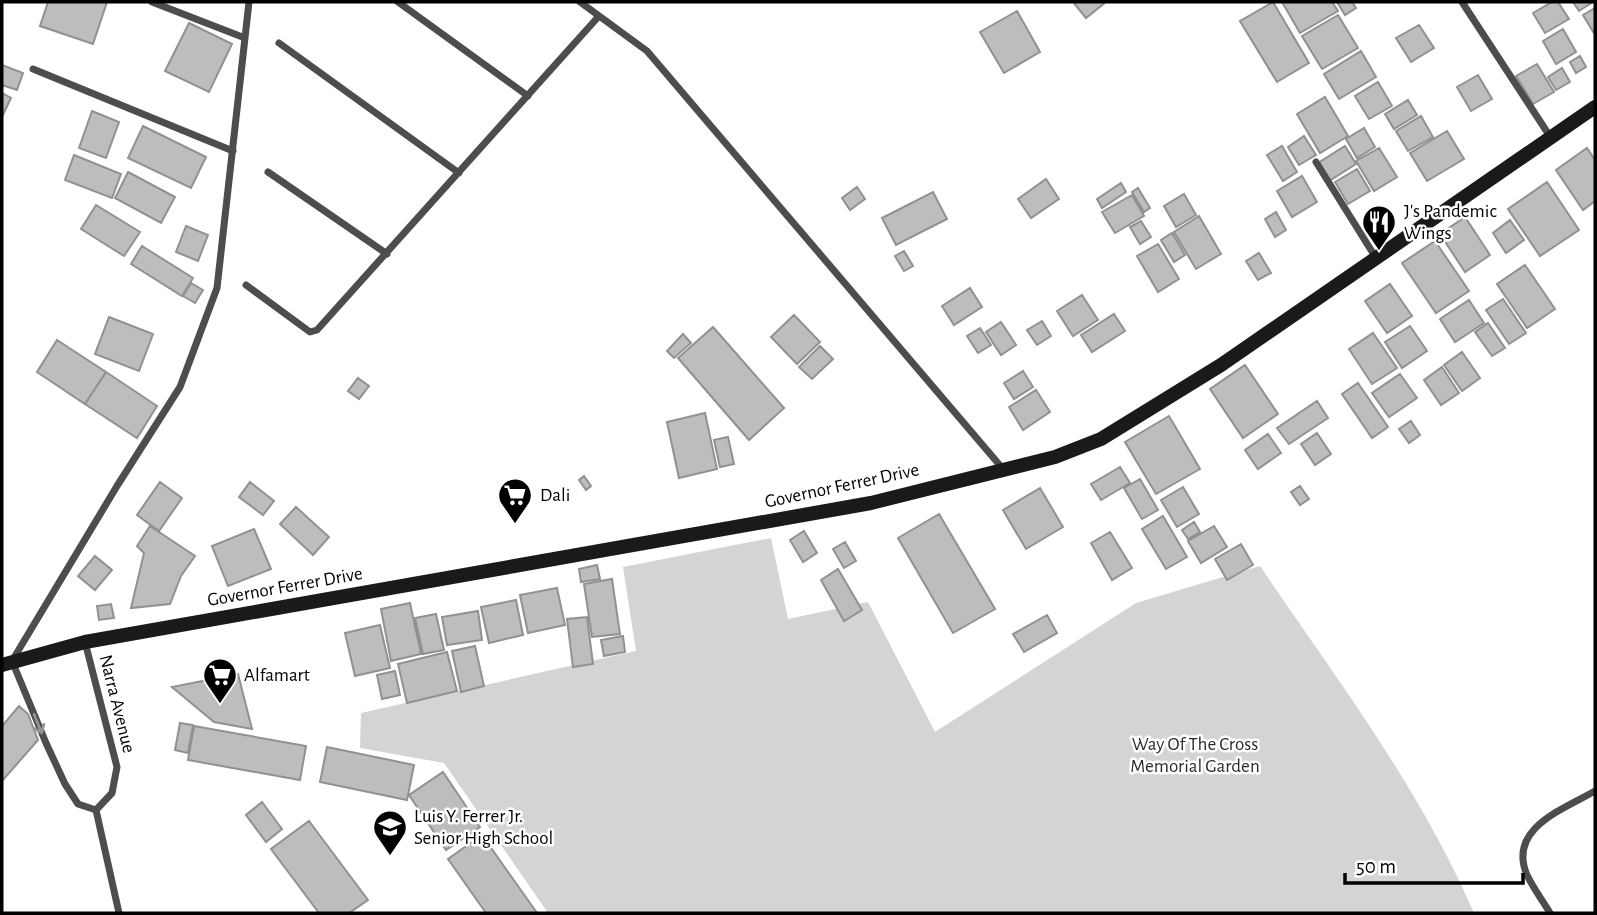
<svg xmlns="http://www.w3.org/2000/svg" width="1597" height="915" font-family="'Alegreya Sans',sans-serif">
  <rect width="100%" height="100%" fill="#fff"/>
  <path fill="#d4d4d4" d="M771 538 788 619 868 602 935 732 1136 603 1260 566C1336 678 1420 788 1474 913H548L444 763 360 748 361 713 636 651 623 567Z"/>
  <path fill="#bdbdbd" stroke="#919191" stroke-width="2" d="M48 2H107L93 44 40 26Z
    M1073 2H1106L1086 18Z
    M1273 2 1309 63 1277 82 1240 21Z
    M1282 2H1332L1338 11 1300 33Z
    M1337 2H1352L1356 8 1345 15Z
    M1552 2H1558L1569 19 1545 33 1533 13Z
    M1573 2H1593L1579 11Z
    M1595 8V35L1583 15Z
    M1017 11 1040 52 1004 73 980 32Z
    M1338 15 1358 48 1322 69 1302 36Z
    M189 23 232 44 209 92 165 71Z
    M1419 25 1434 48 1411 62 1396 38Z
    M1563 29 1576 52 1556 64 1543 41Z
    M1361 51 1376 77 1339 99 1324 74Z
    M1580 56 1586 67 1576 73 1570 62Z
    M1537 64 1554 92 1533 104 1516 76Z
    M2 65 23 73 17 90 2 85Z
    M1562 68 1570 82 1556 90 1548 77Z
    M1478 75 1492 99 1471 111 1457 87Z
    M1378 82 1392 106 1369 119 1355 96Z
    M2 93 11 98 2 117Z
    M1325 97 1348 136 1320 153 1297 114Z
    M1408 100 1417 115 1394 129 1385 114Z
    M92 111 119 122 106 158 79 148Z
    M1421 116 1433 137 1408 151 1396 131Z
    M143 126 206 157 191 188 128 158Z
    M1364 128 1375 147 1357 158 1346 139Z
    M1447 131 1464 159 1427 181 1410 153Z
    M1304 136 1316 155 1299 165 1288 147Z
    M1282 146 1297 172 1283 181 1267 155Z
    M1345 146 1356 164 1329 181 1318 163Z
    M1379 148 1397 177 1374 191 1356 161Z
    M1587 148 1595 160V201L1583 210 1556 170Z
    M74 155 121 174 112 198 65 180Z
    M1357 169 1370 191 1348 204 1335 182Z
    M128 172 175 197 161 223 115 198Z
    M1302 176 1317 202 1292 217 1277 191Z
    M1046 179 1059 199 1031 218 1018 199Z
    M1547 182 1579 230 1540 256 1508 209Z
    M1121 183 1126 192 1102 208 1097 199Z
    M857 187 865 199 850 210 842 198Z
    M1138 188 1150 208 1144 212 1132 192Z
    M933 192 947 219 896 245 882 218Z
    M1184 194 1196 215 1176 227 1164 206Z
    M1132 195 1144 216 1115 233 1102 212Z
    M96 205 140 232 124 256 81 229Z
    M1276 212 1286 230 1275 237 1265 219Z
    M1199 216 1221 254 1196 269 1174 232Z
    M1465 217 1490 255 1465 272 1440 234Z
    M1510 220 1524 240 1506 253 1493 233Z
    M1141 221 1151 237 1140 244 1130 227Z
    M186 226 208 235 198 261 176 252Z
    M1172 233 1185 255 1174 262 1161 240Z
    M1435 241 1469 291 1436 313 1402 263Z
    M1158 244 1179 279 1158 292 1137 256Z
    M142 246 193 278 182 296 131 264Z
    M904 251 913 266 904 271 895 256Z
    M1259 253 1271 273 1258 280 1246 261Z
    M1525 265 1555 309 1527 328 1497 284Z
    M191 283 203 290 195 303 183 296Z
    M1390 284 1412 316 1387 333 1365 301Z
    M970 288 982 307 954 325 942 306Z
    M1082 295 1098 320 1073 336 1057 311Z
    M1503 299 1526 333 1509 344 1486 310Z
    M1469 300 1484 323 1455 342 1440 319Z
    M1114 314 1125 331 1092 352 1081 335Z
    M794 315 820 342 797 364 771 337Z
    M109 317 153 334 139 371 95 354Z
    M1042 321 1051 336 1037 345 1027 330Z
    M1001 322 1016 345 1001 355 986 332Z
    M1488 323 1505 348 1492 356 1475 332Z
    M1410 326 1427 351 1402 368 1385 342Z
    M713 327 784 408 749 440 678 358Z
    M980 328 991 345 978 353 967 336Z
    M1373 333 1397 368 1372 384 1349 349Z
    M683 334 691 343 674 358 667 351Z
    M57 340 106 372 85 404 37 372Z
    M820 346 833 359 812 379 799 367Z
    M1462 352 1480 378 1462 391 1444 365Z
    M1245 365 1278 414 1243 438 1210 389Z
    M1442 367 1459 393 1441 405 1424 380Z
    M1023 371 1033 387 1014 399 1004 383Z
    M106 372 157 406 137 438 85 404Z
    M1400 374 1417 398 1389 417 1372 393Z
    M358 378 369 386 359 399 348 391Z
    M1358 383 1388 427 1372 438 1342 394Z
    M1036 390 1050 412 1023 430 1009 407Z
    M1317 401 1328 418 1289 444 1277 428Z
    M705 413 717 469 679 478 667 422Z
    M1169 416 1200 469 1156 494 1125 442Z
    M1411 421 1420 435 1409 443 1399 429Z
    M1317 433 1331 454 1315 465 1301 444Z
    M1268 434 1281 453 1258 469 1245 450Z
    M728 437 734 464 720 467 714 440Z
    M1120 467 1130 483 1101 500 1091 484Z
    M584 476 591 486 586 490 579 480Z
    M1140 479 1158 510 1142 519 1124 488Z
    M160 482 182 498 159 531 137 515Z
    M250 482 274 501 263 515 239 497Z
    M1300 486 1309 499 1300 505 1291 492Z
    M1183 487 1199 514 1177 527 1161 500Z
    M1040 488 1063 527 1026 549 1003 510Z
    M296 507 329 537 313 555 280 524Z
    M939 514 995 609 953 633 898 538Z
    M1163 516 1187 557 1166 569 1142 529Z
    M1194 522 1200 532 1188 539 1182 530Z
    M150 526 195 556 181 576 170 604 131 608 144 553 137 546Z
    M1214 526 1227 547 1201 563 1188 541Z
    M254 529 271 569 228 586 212 546Z
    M804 531 817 553 803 562 790 540Z
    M1110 532 1132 568 1112 580 1091 543Z
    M845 542 856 561 844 568 833 549Z
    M1241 544 1253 565 1227 580 1215 559Z
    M95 556 112 570 95 590 78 576Z
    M597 565 600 579 581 582 579 569Z
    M838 569 862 610 844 621 821 580Z
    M612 579 620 634 592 637 584 584Z
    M557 588 565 625 528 633 520 595Z
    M516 600 523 635 489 643 481 607Z
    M410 603 421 654 391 661 381 609Z
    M111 604 114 618 99 620 97 606Z
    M478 611 482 640 447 645 442 617Z
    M436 614 444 650 423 654 415 618Z
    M1047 615 1057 633 1024 652 1013 634Z
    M587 617 593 664 573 667 567 619Z
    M380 625 390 668 355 676 345 633Z
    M623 636 625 652 604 656 601 640Z
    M475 646 484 686 461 692 452 651Z
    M447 652 457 691 407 703 398 664Z
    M395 671 400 695 382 699 377 675Z
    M238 674 252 729 214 722 172 687Z
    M19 706 28 714 38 740 2 781V726Z
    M180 723 193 725 188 753 175 750Z
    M194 726 306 746 300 780 188 760Z
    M327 747 414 765 407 800 320 782Z
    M443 772 480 827 446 850 409 795Z
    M262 802 282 829 266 842 246 815Z
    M309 821 368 900 349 913H319L271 849Z
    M482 835 537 913H486L448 859Z"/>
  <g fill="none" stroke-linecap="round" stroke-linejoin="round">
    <path stroke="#4d4d4d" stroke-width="7" d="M152 2 245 38
      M398 2 528 96
      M580 2 647 51 1003 469
      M1462 2 1551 138
      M279 43 459 173
      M33 69 233 151
      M1316 162 1376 258
      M268 172 387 254
      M246 285 310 332 317 330 599 16
      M85 642 117 767 112 793 96 810
      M96 810 78 804 65 784 46 743 12 661 117 486 180 387 217 288 249 2
      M96 810 119 913
      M1550 913C1543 901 1533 888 1527 875 1507 828 1564 809 1595 791"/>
    <path stroke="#1a1a1a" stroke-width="14" d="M2 665 85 642 871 503 1055 457 1101 439 1221 365 1595 107"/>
  </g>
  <defs><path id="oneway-shaft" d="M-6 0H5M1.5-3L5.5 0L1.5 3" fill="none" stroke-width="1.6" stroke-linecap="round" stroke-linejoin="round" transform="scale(1.75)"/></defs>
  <use stroke="#949494" href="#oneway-shaft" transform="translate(38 724) rotate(68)"/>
  <defs>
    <g id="restaurant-pin" transform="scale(1.75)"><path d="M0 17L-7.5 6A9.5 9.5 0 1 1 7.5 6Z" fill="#000" stroke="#fff"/><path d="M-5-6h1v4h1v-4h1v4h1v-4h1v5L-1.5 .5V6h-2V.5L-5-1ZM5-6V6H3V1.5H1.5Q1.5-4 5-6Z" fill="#fff"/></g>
    <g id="supermarket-pin" transform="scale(1.75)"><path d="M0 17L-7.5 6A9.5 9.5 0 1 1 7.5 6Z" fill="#000" stroke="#fff"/><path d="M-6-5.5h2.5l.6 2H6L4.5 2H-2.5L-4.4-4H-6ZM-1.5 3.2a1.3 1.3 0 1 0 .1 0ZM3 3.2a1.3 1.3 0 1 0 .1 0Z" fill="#fff"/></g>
    <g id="school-pin" transform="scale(1.75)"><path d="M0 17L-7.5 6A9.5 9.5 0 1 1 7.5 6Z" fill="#000" stroke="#fff"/><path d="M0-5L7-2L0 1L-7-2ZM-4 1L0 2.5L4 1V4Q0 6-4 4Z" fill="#fff"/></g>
  </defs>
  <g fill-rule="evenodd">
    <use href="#restaurant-pin" x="1379" y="222"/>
    <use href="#supermarket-pin" x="515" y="495"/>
    <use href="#supermarket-pin" x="220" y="675"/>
    <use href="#school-pin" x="390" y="827"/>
  </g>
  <g text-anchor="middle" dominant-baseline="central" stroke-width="5" stroke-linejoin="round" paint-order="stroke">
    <g font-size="19" fill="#000" stroke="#fff" text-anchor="start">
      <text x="1404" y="211">J's Pandemic<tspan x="1404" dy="22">Wings</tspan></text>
      <text x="540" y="495">Dali</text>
      <text x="244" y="675">Alfamart</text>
      <text x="414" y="816">Luis Y. Ferrer Jr.<tspan x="414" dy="22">Senior High School</tspan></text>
    </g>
    <g font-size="19" fill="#000" stroke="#fff">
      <text transform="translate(842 486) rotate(-12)">Governor Ferrer Drive</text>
      <text transform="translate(285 587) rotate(-10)">Governor Ferrer Drive</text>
      <text transform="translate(117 704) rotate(76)">Narra Avenue</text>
    </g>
    <g font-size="19" fill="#2b2b2b" stroke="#fff">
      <text x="1195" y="744">Way Of The Cross<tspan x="1195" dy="22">Memorial Garden</tspan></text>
    </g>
  </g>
  <rect width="1597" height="915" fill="none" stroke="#000000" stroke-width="7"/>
  <path d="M1345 873v10h178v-10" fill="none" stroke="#000000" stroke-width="3.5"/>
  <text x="1356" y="873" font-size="21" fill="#000000" stroke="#ffffff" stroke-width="5" paint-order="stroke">50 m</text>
</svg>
